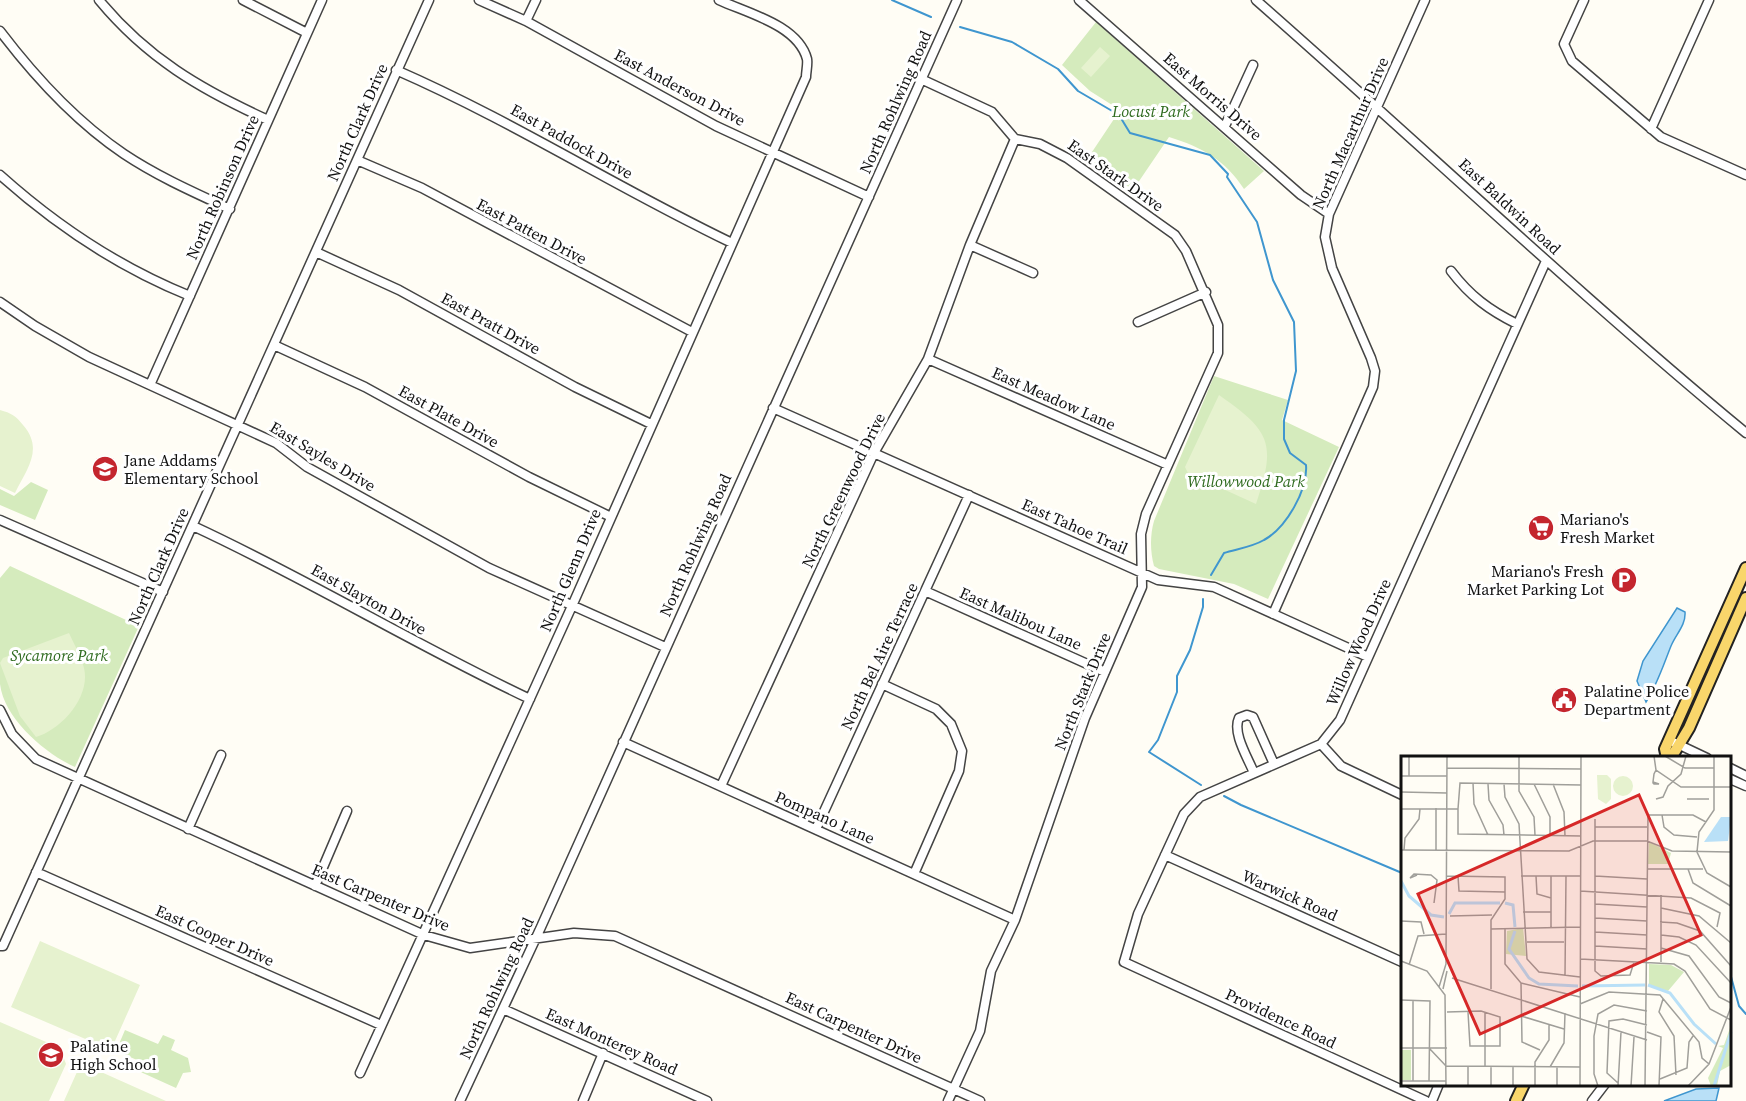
<svg xmlns="http://www.w3.org/2000/svg" width="1746" height="1101" font-family="'Source Serif 4',serif">
  <rect width="100%" height="100%" fill="#fffdf5"/>
  <path fill="#d5ebbd" d="M1096 22 1264 171 1244 189C1225 160 1202 147 1169 137L1133 190 1088 158 1120 110 1090 91 1062 65Z
    M1214 376 1288 400 1282 420 1339 447 1268 599 1234 584 1159 569 1154 566C1150 551 1150 535 1154 521Z
    M31 482 48 490 35 520 0 505V489L14 496Z
    M10 566 139 626 75 767C46 754 4 719 0 684 0 650 0 613 0 578Z
    M125 1030 158 1044 163 1035 175 1040 171 1050 188 1058 191 1072 183 1073 176 1088 134 1069 137 1060 116 1051Z"/>
  <path fill="#e6f2cf" d="M1100 47 1110 56 1091 77 1081 68Z
    M1219 395C1272 432 1276 444 1256 504L1188 473 1185 467Z
    M0 410C11 413 16 416 23 425 44 449 27 469 15 493L0 486Z
    M69 633C74 644 81 656 84 668 91 697 61 730 36 737L20 716 0 663 3 658Z
    M40 941 140 985 111 1050 11 1007Z
    M0 1022 60 1048 66 1064 49 1101H0Z
    M81 1063 166 1101H167H64Z"/>
  <path fill="#b9e0f7" stroke="#3f96cf" stroke-width="1.5" d="M1677 608 1685 612C1686 625 1676 634 1671 646 1663 666 1657 685 1646 702L1637 681 1643 661Z
    M1719 1088 1716 1101H1664L1696 1089Z"/>
  <g fill="none" stroke-linecap="round" stroke-linejoin="round">
    <path stroke="#3f96cf" stroke-width="2" d="M892 0 931 17
      M960 27 1012 42 1058 69 1078 91 1119 115 1130 133 1210 155 1228 174 1227 177 1257 222 1273 280 1294 322 1296 371 1284 420V439L1290 453 1306 465C1308 490 1286 528 1264 540 1252 547 1237 549 1224 553L1211 575
      M1201 785 1149 752 1158 740 1177 692V676L1190 650 1203 607V599
      M1224 796 1241 805 1402 873
      M1730 973 1739 1006 1746 1014"/>
    <g stroke="#444" stroke-width="11">
      <path id="minor" d="M99 0C147 58 200 89 268 120
        M243 0 307 33
        M479 0 526 21 716 126 869 197
        M1079 0 1301 195 1329 214
        M1256 0C1420 144 1578 294 1746 433
        M1584 0 1564 44 1572 61 1661 137 1746 175
        M526 21 536 0
        M0 31C35 77 75 121 124 154 157 176 193 192 230 209
        M396 70C513 121 617 188 732 243
        M921 79 992 112 1015 139 1040 144 1067 158 1175 235 1186 251 1218 325V353L1146 514 1141 534 1142 587 1085 718 1015 920 991 971 980 1031 948 1101
        M1225 126 1253 65
        M1651 129 1709 0
        M357 160 422 188 692 332
        M0 175C58 227 118 267 190 296
        M970 245 1033 273
        M316 252 399 290 575 387 651 424
        M1451 271C1470 296 1489 310 1517 324
        M0 302 35 326 89 357 276 443 307 467 489 568 665 647
        M1138 322 1206 292
        M274 345 365 387 529 477 609 516
        M928 359 1168 465
        M150 385 322 0
        M773 408 1158 580 1214 587 1368 657
        M0 520 163 592
        M193 526C308 579 415 645 530 699
        M925 591 1105 672
        M1273 614 1373 387 1375 371 1371 358 1332 268 1325 237 1329 214 1425 0
        M882 684 936 709 951 724 962 751 959 771 914 874
        M0 710 12 734 36 759 424 935 470 948 574 933 615 936 980 1101
        M1669 740 1707 758
        M623 742 1015 920
        M1321 744 1341 766 1402 795
        M1730 768 1746 776
        M1254 773C1248 758 1232 733 1239 718L1247 715 1253 717 1274 764
        M1730 779 1746 786
        M721 786 874 453 928 359 970 245 1015 139
        M188 829 221 755
        M816 829 969 495
        M1165 855 1402 962
        M36 872 381 1025
        M315 886 347 811
        M0 946H3L429 0
        M503 1009 707 1101
        M360 1073 572 606 806 77C806 72 808 64 807 59 798 25 747 13 719 0
        M460 1101 541 927 957 0
        M583 1101 603 1053
        M1426 1101 1124 962 1138 914 1184 814 1200 797 1321 744 1340 720 1546 261
        M1432 1101 1439 1084
        M1592 1101 1605 1084"/>
    </g>
    <g stroke="#222" stroke-width="14">
      <path id="major" d="M1667 758 1665 749 1746 568
        M1671 758 1689 728 1746 598
        M1516 1101 1524 1084"/>
    </g>
    <use href="#minor" stroke="#fff" stroke-width="8"/>
    <use href="#major" stroke="#f9d66b" stroke-width="10"/>
  </g>
  <defs>
    <g id="school-disc" transform="scale(1.35)"><circle r="9.5" fill="#c4262e" stroke="#fff"/><path d="M0-5L7-2L0 1L-7-2ZM-4 1L0 2.5L4 1V4Q0 6-4 4Z" fill="#fff"/></g>
    <g id="supermarket-disc" transform="scale(1.35)"><circle r="9.5" fill="#c4262e" stroke="#fff"/><path d="M-6-5.5h2.5l.6 2H6L4.5 2H-2.5L-4.4-4H-6ZM-1.5 3.2a1.3 1.3 0 1 0 .1 0ZM3 3.2a1.3 1.3 0 1 0 .1 0Z" fill="#fff"/></g>
    <g id="parking-disc" transform="scale(1.35)"><circle r="9.5" fill="#c4262e" stroke="#fff"/><path d="M-3.5-5.5H1a3.5 3.5 0 0 1 0 7H-1V5.5H-3.5ZM-1-3.4V-.6H.8a1.4 1.4 0 0 0 0-2.8Z" fill="#fff"/></g>
    <g id="civic-disc" transform="scale(1.35)"><circle r="9.5" fill="#c4262e" stroke="#fff"/><path d="M-.6-6.5H3V-4.5H.6V-3L4-1V1h2V6H-6V1h2V-1L-.6-3ZM-1.2 2.5V6h2.4V2.5Z" fill="#fff"/></g>
  </defs>
  <g fill-rule="evenodd">
    <use href="#school-disc" x="105" y="469"/>
    <use href="#supermarket-disc" x="1541" y="528"/>
    <use href="#parking-disc" x="1624" y="580"/>
    <use href="#civic-disc" x="1564" y="700"/>
    <use href="#school-disc" x="51" y="1055"/>
  </g>
  <g text-anchor="middle" dominant-baseline="central" stroke-width="6" stroke-linejoin="round" paint-order="stroke">
    <g font-size="16" fill="#111" stroke="#fff">
      <text transform="translate(680 87) rotate(28)">East Anderson Drive</text>
      <text transform="translate(1213 96) rotate(41)">East Morris Drive</text>
      <text transform="translate(895 102) rotate(-66)">North Rohlwing Road</text>
      <text transform="translate(357 122) rotate(-66)">North Clark Drive</text>
      <text transform="translate(1350 133) rotate(-66)">North Macarthur Drive</text>
      <text transform="translate(572 141) rotate(29)">East Paddock Drive</text>
      <text transform="translate(1116 175) rotate(35)">East Stark Drive</text>
      <text transform="translate(222 187) rotate(-66)">North Robinson Drive</text>
      <text transform="translate(1510 206) rotate(43)">East Baldwin Road</text>
      <text transform="translate(532 231) rotate(28)">East Patten Drive</text>
      <text transform="translate(491 323) rotate(29)">East Pratt Drive</text>
      <text transform="translate(1054 398) rotate(24)">East Meadow Lane</text>
      <text transform="translate(449 416) rotate(29)">East Plate Drive</text>
      <text transform="translate(323 456) rotate(31)">East Sayles Drive</text>
      <text transform="translate(843 490) rotate(-64)">North Greenwood Drive</text>
      <text transform="translate(1075 526) rotate(24)">East Tahoe Trail</text>
      <text transform="translate(695 545) rotate(-66)">North Rohlwing Road</text>
      <text transform="translate(158 566) rotate(-66)">North Clark Drive</text>
      <text transform="translate(570 570) rotate(-67)">North Glenn Drive</text>
      <text transform="translate(369 599) rotate(29)">East Slayton Drive</text>
      <text transform="translate(1021 618) rotate(24)">East Malibou Lane</text>
      <text transform="translate(1358 642) rotate(-66)">Willow Wood Drive</text>
      <text transform="translate(879 656) rotate(-65)">North Bel Aire Terrace</text>
      <text transform="translate(1082 691) rotate(-68)">North Stark Drive</text>
      <text transform="translate(825 817) rotate(24)">Pompano Lane</text>
      <text transform="translate(1290 895) rotate(24)">Warwick Road</text>
      <text transform="translate(381 897) rotate(23)">East Carpenter Drive</text>
      <text transform="translate(215 935) rotate(24)">East Cooper Drive</text>
      <text transform="translate(496 988) rotate(-65)">North Rohlwing Road</text>
      <text transform="translate(1281 1018) rotate(25)">Providence Road</text>
      <text transform="translate(854 1027) rotate(25)">East Carpenter Drive</text>
      <text transform="translate(612 1041) rotate(24)">East Monterey Road</text>
    </g>
    <g font-size="16" font-style="italic" fill="#2f6b1f" stroke="#fff">
      <text x="1151" y="111">Locust Park</text>
      <text x="1246" y="481">Willowwood Park</text>
      <text x="59" y="655">Sycamore Park</text>
    </g>
    <g font-size="16" fill="#111" stroke="#fff" text-anchor="start">
      <text x="124" y="460">Jane Addams<tspan x="124" dy="18">Elementary School</tspan></text>
      <text x="1560" y="519">Mariano's<tspan x="1560" dy="18">Fresh Market</tspan></text>
      <text x="1604" y="571" text-anchor="end">Mariano's Fresh<tspan x="1604" dy="18">Market Parking Lot</tspan></text>
      <text x="1584" y="691">Palatine Police<tspan x="1584" dy="18">Department</tspan></text>
      <text x="70" y="1046">Palatine<tspan x="70" dy="18">High School</tspan></text>
    </g>
  </g>
  <g transform="translate(1401 756)">
    <rect width="330" height="330" fill="#fffdf5"/>
    <path d="M248 86 270 97 267 108H247ZM122 172 125 200 105 198 106 175ZM248 208 270 209 283 216 267 235 248 229ZM330 269V309L319 315 316 330H310L307 322 322 292 317 290 323 289ZM0 294H10V324H0Z" fill="#d5ebbd"/>
    <path d="M196 19H206L210 23V43L205 48 197 43ZM212 30a10 10 0 1 1 20 0a10 10 0 1 1-20 0Z" fill="#e6f2cf"/>
    <path d="M320 61H330L327 85 303 86Z" fill="#b9e0f7"/>
    <path fill="none" stroke="#b9e0f7" stroke-width="3" d="M0 125 8 140 30 159 43 161M104 147 112 149 114 171M48 158 54 147H99M114 175 108 193 128 222 138 228 177 230M247 229 269 237 293 268 315 288M181 230 244 229M313 330 330 276"/>
    <path fill="none" stroke="#a09f9a" stroke-width="1.5" d="M118 0V35L133 61 134 79M253 0 255 14 280 31H330M264 0 284 12H313M313 0V54L298 76 296 96 306 117 330 131M46 12 180 13M0 20H46M8 20V0M252 26 258 28H253L252 27V26L253 18 255 14M72 27 73 48 87 79M87 28 88 44 102 69 103 79M103 28 104 41 118 68 126 203 138 216 179 221M133 28 149 61V79M152 28 163 56 164 80M0 36 46 37M255 43 262 41 267 30 280 18 285 0M286 43H308M0 53H57M261 59 263 71 273 79 296 81M194 63V215L200 220 229 219 233 206M194 71H246M180 80 57 78V53L59 27 180 29M0 94 168 95 192 85H246L271 95 330 96M3 94 4 82 18 63 19 53M35 94V52M246 113H302M287 113 292 127 330 150M16 119 9 122 13 118 30 119 36 124 33 147M46 120 104 121V143L90 164V233M57 120 58 135 104 136M120 120H179M135 120 136 138 150 142M194 120 246 123M179 135 290 142 319 157 316 171M260 139V206M194 148 246 151M260 152 298 160 330 187M122 156H150M49 160 91 159M194 162 246 165M0 165 20 166 23 178M259 166 276 167 299 175 330 210M150 171V120M90 173 179 171M104 173V208L120 227 121 286 139 294M194 176 246 179M260 179 278 181 295 189 330 227M126 186H163M194 190 246 193M260 192 288 200 318 241 330 247M179 203 273 208 284 215 309 253 330 264M0 205 26 215 44 239 45 330M8 209 17 180 45 178M164 219 165 120M51 222 246 284M120 227 179 241M38 231 45 208 46 0M42 233 46 215M262 243 258 256 273 280 275 319M0 244 29 245 28 325M179 248 208 236 259 239 298 286 301 302 308 308M46 256 80 255 99 261V290H69L67 256M120 260 163 273M246 276 260 281 258 330M0 292H46M28 292 45 310 179 311M84 311V256M90 311V330M112 311V330M149 311 163 287 164 257M156 311V330M259 323 286 312 288 286 292 280M0 325H45M12 325V244M217 327 206 317 208 265 222 263 246 269M67 330V310M134 330V306L148 284V269M179 330 180 0M197 330 193 318V280L197 258 213 249 246 255M217 330 220 276M230 330 233 281M244 330 247 59H292L305 66M287 330 308 308 330 251"/>
    <path fill="#d62828" fill-opacity="0.15" stroke="#d62828" stroke-width="3" d="M238 39 300 179 79 278 17 138Z"/>
    <rect width="330" height="330" fill="none" stroke="#111" stroke-width="3"/>
  </g>
</svg>
